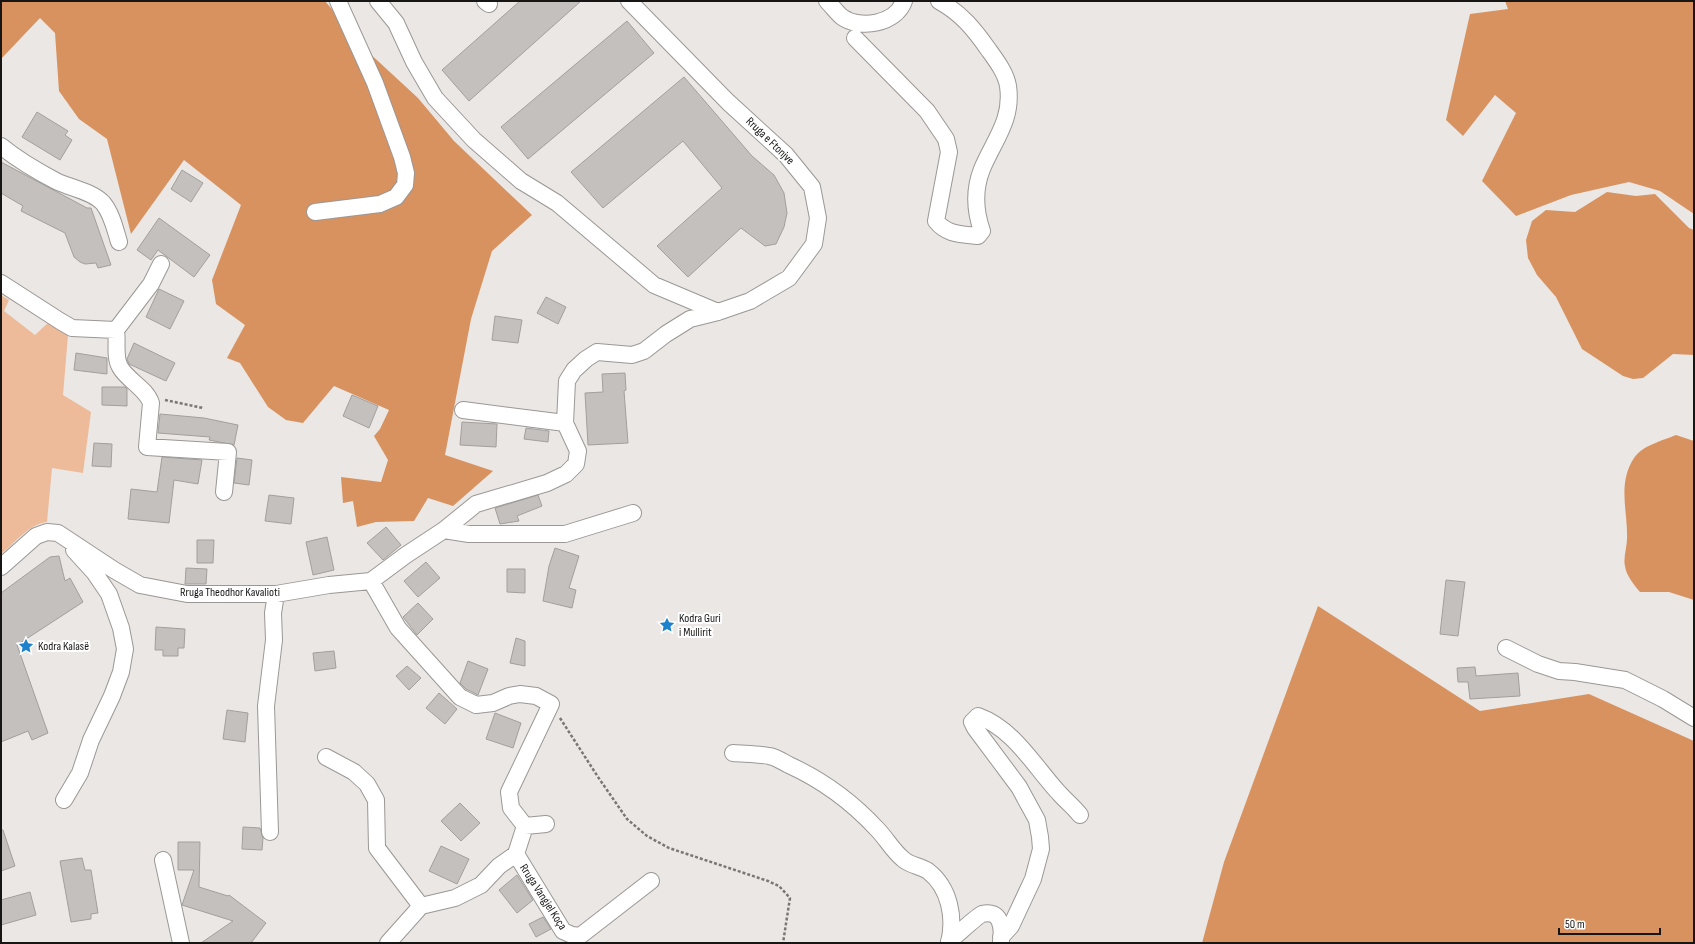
<svg xmlns="http://www.w3.org/2000/svg" width="1695" height="944" font-family="'Sofia Sans Condensed',sans-serif">
  <rect width="100%" height="100%" fill="#ebe7e4"/>
  <path fill="#edbb99" d="M1 295 9 300 4 311 35 335 49 322 68 335 63 395 91 412 83 473 52 468 47 522C29 524 15 543 1 554Z"/>
  <path fill="#d8925f" d="M1 1H325L366 50 418 98 454 141 532 215 492 251 471 319 445 455 493 471 453 506 428 498 414 521 376 522 357 527 353 501 343 503 341 477 381 482 388 460 374 436 380 429 389 410 334 386 303 423 286 420 268 407 240 363 227 358 245 325 216 304 212 280 241 205 184 160 131 234 107 139 79 119 59 91 55 33 40 18 1 59Z
    M1505 1H1694V214L1660 191 1629 182 1571 195 1516 216 1482 181 1516 113 1495 95 1463 136 1446 120 1470 14 1508 9Z
    M1607 192 1636 196 1655 194 1689 228 1694 230V355L1673 354 1643 378 1633 379 1623 376 1582 349 1556 297 1537 275 1528 258 1526 240 1532 221 1546 210 1575 212Z
    M1676 435 1694 441V600L1669 592H1640C1634 585 1626 575 1625 566 1623 558 1627 547 1627 539 1628 511 1617 484 1634 458 1643 445 1662 441 1676 435Z
    M1318 606 1480 711 1589 694 1694 741V943H1202L1224 862Z"/>
  <path fill="#c4c0be" stroke="#a39f9c" d="M520 1H581L469 101 442 70Z
    M627 21 654 53 528 159 501 127Z
    M684 77 752 156 774 175 784 193 787 213 784 227 776 244 765 246 741 228 688 277 657 246 722 188 683 141 603 208 571 172Z
    M37 112 68 131 65 135 72 140 60 160 22 137Z
    M1 162 87 208H91L111 265 98 268 96 263 85 264 80 262 74 257 65 233 21 211 23 206 1 193Z
    M182 170 203 183 191 202 171 189Z
    M159 218 210 255 194 277 158 250 151 260 137 250Z
    M159 289 184 301 170 329 146 317Z
    M546 297 566 307 558 324 537 313Z
    M495 316 522 320 518 343 492 340Z
    M134 343 175 363 166 381 129 364 127 359Z
    M76 353 107 358V374L74 370Z
    M625 373 626 390 624 391 628 443 588 445 585 393 603 392 602 374Z
    M102 387H125L127 389V406L102 405Z
    M352 395 378 406 369 428 343 416Z
    M160 414 204 418 238 425 234 445 209 440 210 437 158 433Z
    M462 422 497 424 496 447 460 445Z
    M526 428 549 431 548 442 524 439Z
    M94 443 112 444 111 467 92 466Z
    M162 457 202 460 198 484 174 480 169 523 128 519 131 489 157 492Z
    M237 458 252 460 249 485 234 483Z
    M269 495 294 498 291 524 265 521Z
    M538 495 542 506 517 516 519 521 500 524 495 508Z
    M386 527 401 545 383 560 367 543Z
    M327 537 334 570 313 575 306 542Z
    M197 540H214L213 563H197Z
    M555 548 579 556 569 588 576 590 572 608 543 601 549 566Z
    M59 556 65 581 70 578 83 602 17 645 48 733 32 740 28 731 1 742V593L50 557Z
    M426 562 440 578 418 597 404 581Z
    M186 568 207 569 206 584H185Z
    M507 569H525V593L507 592Z
    M1446 580 1465 582 1458 636 1440 634Z
    M418 603 433 619 417 635 403 617Z
    M156 627 185 629 184 648H178V656H163V650H155Z
    M516 638 525 641V666L510 663Z
    M334 651 336 668 315 671 313 653Z
    M468 661 488 669 478 695 466 689 460 683Z
    M407 666 421 678 409 690 396 676Z
    M1475 667 1476 676 1518 673 1520 696 1470 699 1468 682H1458L1457 668Z
    M439 693 457 709 445 724 426 708Z
    M227 710 248 713 245 742 223 739Z
    M495 713 521 723 513 748 486 739Z
    M460 803 480 823 461 841 441 821Z
    M243 827 260 828 263 838 262 850 242 849Z
    M1 830H3L15 866 1 871Z
    M178 842H200L199 887 228 896 229 895 266 923 251 943H201L233 921 182 905 194 870H178Z
    M441 846 469 859 457 884 429 871Z
    M82 858 85 870H91L98 913 91 914V919L71 922 60 861Z
    M517 875 533 900 517 913 499 890Z
    M30 892 36 915 1 925V900Z
    M543 917 551 929 536 937 529 924Z"/>
  <g fill="none" stroke-linecap="round" stroke-linejoin="round">
    <g stroke="#9b9795" stroke-width="18">
      <path id="minor" d="M378 1 396 23 414 62 435 98 474 140 521 181 557 203 654 285 718 312
        M485 1 489 4
        M827 1C832 6 837 13 842 17 860 30 896 24 904 1
        M855 38 927 111 946 139 949 152 936 221C947 235 961 234 978 236L982 231C975 211 974 189 982 169 994 140 1013 120 1008 86 1006 73 996 60 988 49 974 29 961 13 939 1
        M1 146C18 160 37 171 56 181 70 188 92 191 103 203 112 214 115 229 119 242
        M315 212 380 204 396 197 405 185 406 173 402 157 375 83 338 1
        M1 283 60 321 72 328 116 330
        M116 330C118 341 114 357 120 367 128 381 146 388 151 403L147 447 228 452 224 492
        M116 330 151 284 161 264
        M463 410 565 423
        M444 530 469 534H565L633 513
        M1 567 36 536 47 532 58 533 114 570 140 585 187 594H276L329 585 371 581 406 555 444 530 476 504 547 483 566 474 576 464 578 451 565 423 567 381 574 370 586 359 597 352 632 355 644 351 666 334 690 319 718 312 750 301 789 278 814 244 818 218 812 187 786 155 728 102 629 1
        M371 581 398 628 460 697 476 705 493 703 509 696 520 694 536 696 551 704 509 792 511 808 525 826
        M1506 648 1538 664 1559 671 1575 672 1625 680 1663 699 1694 718
        M733 753C745 754 758 754 769 756 776 757 783 762 789 765 822 780 852 802 877 829 886 838 893 851 903 859 909 865 920 866 928 871 950 888 955 918 949 943
        M326 757 354 772 367 784 376 800 377 848 421 906
        M64 800 80 773 91 740 112 696 121 672 125 649 121 628 109 594 94 572 74 550
        M270 832 266 706 274 640 273 613 276 594
        M516 854 563 931 572 935 580 936 651 881
        M163 860 181 943
        M1001 937 1011 926 1033 879 1041 849 1040 837 1037 820 1019 787 975 728 972 722 978 716C1014 729 1034 766 1059 793 1066 801 1073 806 1080 815
        M949 941C956 936 977 916 982 914 1001 909 1003 928 1001 941
        M388 943 421 906 455 898 481 885 499 866 516 854 525 826 546 824"/>
    </g>
    <path stroke="#797775" stroke-width="2.5" stroke-dasharray="3 2" stroke-linecap="butt" d="M165 400 203 408
      M560 718 598 777 627 819 647 836 669 848 768 881 779 886 790 898 783 943"/>
    <use href="#minor" stroke="#fff" stroke-width="16"/>
  </g>
  <defs>
    <g id="sight-bare" transform="scale(1.2)"><path d="M0-6L1.8-2.2L6-1.7L2.9 1.2L3.7 5.4L0 3.3L-3.7 5.4L-2.9 1.2L-6-1.7L-1.8-2.2Z" fill="#1c82cd" stroke="#fff" stroke-width="2.5" paint-order="stroke"/></g>
  </defs>
  <g fill-rule="evenodd">
    <use href="#sight-bare" x="667" y="625"/>
    <use href="#sight-bare" x="26" y="646"/>
  </g>
  <g text-anchor="middle" dominant-baseline="central" stroke-width="4" stroke-linejoin="round" paint-order="stroke">
    <g font-size="12" fill="#171615" stroke="#fff">
      <text transform="translate(770 141) rotate(44)">Rruga e Ftonjve</text>
      <text x="230" y="592">Rruga Theodhor Kavalioti</text>
      <text transform="translate(543 897) rotate(57)">Rruga Vangjel Koça</text>
    </g>
    <g font-size="12" fill="#171615" stroke="#fff" text-anchor="start">
      <text x="679" y="618">Kodra Guri<tspan x="679" dy="14">i Mullirit</tspan></text>
      <text x="38" y="646">Kodra Kalasë</text>
    </g>
  </g>
  <rect width="1695" height="944" fill="none" stroke="#171615" stroke-width="4"/>
  <path d="M1559 928v6h101v-6" fill="none" stroke="#171615" stroke-width="2"/>
  <text x="1565" y="928" font-size="12" fill="#171615" stroke="#ffffff" stroke-width="3" paint-order="stroke">50 m</text>
</svg>
